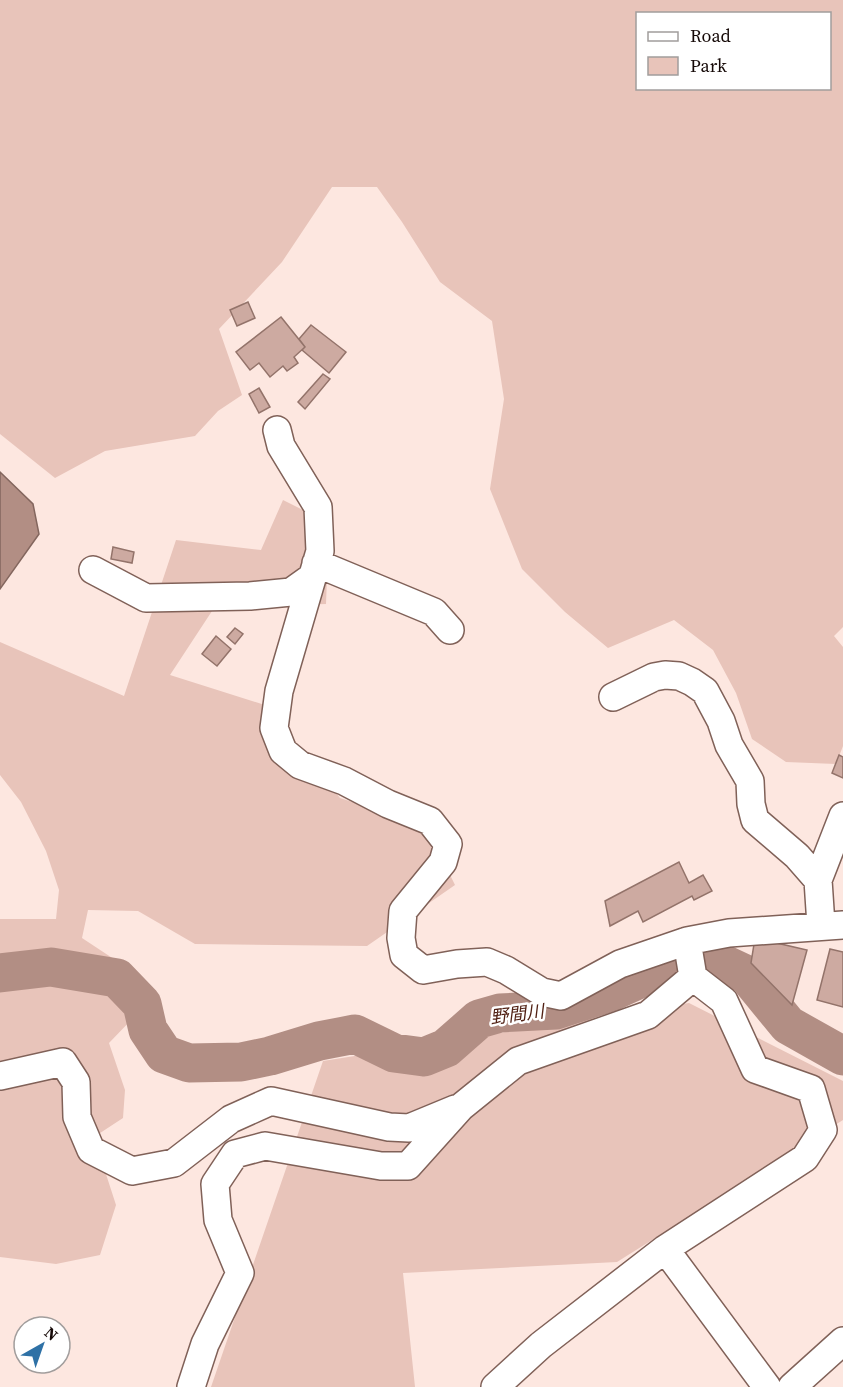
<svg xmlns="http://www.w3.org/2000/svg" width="843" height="1387" font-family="'Source Serif 4','Noto Sans JP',serif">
  <rect width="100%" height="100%" fill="#fde7e0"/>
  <path fill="#e8c4ba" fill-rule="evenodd" d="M0 0H843V627L834 636 843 647V746L836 764 786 762 752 739 736 693 713 650 674 620 608 648 565 612 522 569 490 489 504 399 492 321 440 282 402 222 377 187H332L282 262 219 329 242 395 218 411 195 436 105 451 55 478 0 434ZM638 14H830V88H638Z
    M283 500 329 523 326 604 214 608 170 675 268 706 340 798 426 826 455 885 367 946 195 944 138 911 88 910 82 938 132 971 135 1016 109 1043 125 1090 123 1118 94 1137 116 1205 100 1255 56 1264 0 1257V919H56L59 890 46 851 21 802 0 775V642L124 696 176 540 261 550Z
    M689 1003 843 1081V1120L617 1262 403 1273 415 1387H211L323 1061Z"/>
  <path fill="#b28e84" stroke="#83665e" stroke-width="1.5" d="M0 472 33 504 39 534 0 589Z"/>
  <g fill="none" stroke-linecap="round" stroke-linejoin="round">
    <path stroke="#b28e84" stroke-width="39" d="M0 973 51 967 117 978 142 1004 148 1030 164 1054 189 1063 241 1062 270 1056 319 1041 355 1034 394 1053 424 1057 446 1048 479 1019 500 1013 556 1010 611 992 668 966 715 960 747 975 788 1025 843 1056"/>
  </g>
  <path fill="#cdaaa1" stroke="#93736a" stroke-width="1.5" d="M248 302 255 318 237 326 230 310Z
    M281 317 305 347 294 357 298 363 287 371 283 366 270 377 259 363 250 370 236 352Z
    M311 325 346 352 329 373 302 350 305 347 299 339Z
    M323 374 330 379 305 409 298 402Z
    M259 388 270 407 259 413 249 394Z
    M113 547 134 552 132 563 111 559Z
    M235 628 243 634 235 644 227 637Z
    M216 636 231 649 217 666 202 654Z
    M839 755 843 757V778L832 773Z
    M679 862 689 883 703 875 712 891 694 900 692 896 643 922 638 911 610 926 605 901Z
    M755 938 807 950 792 1005 751 963Z
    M830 949 843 952V1007L817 1000Z"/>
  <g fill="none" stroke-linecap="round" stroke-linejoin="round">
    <g stroke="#806158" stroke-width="30">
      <path id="minor" d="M277 430 281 446 318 507 320 551 279 691 274 728 283 751 300 765 344 781 388 804 430 821 448 844 443 862 403 911 401 938 404 955 423 970 457 964 487 962 506 970 542 992 561 996 620 964 687 941
        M316 563 434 612 450 630
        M93 570 146 598 250 596 291 592 312 577
        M613 697 654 677 665 675 679 676 692 682 705 691 721 721 729 745 750 781 751 804 755 820 797 856 818 880 821 925
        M818 880 843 816
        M0 1076 63 1062 76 1082 77 1117 91 1150 132 1171 174 1163 231 1119 271 1101 389 1127 409 1128 455 1109
        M665 1249 767 1387
        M191 1387 205 1344 240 1273 218 1220 215 1184 235 1154 265 1146 381 1166H408L461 1107 518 1061 648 1015 693 977
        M495 1387 541 1345 665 1249 805 1158 823 1130 811 1089 755 1069 724 1001 693 977 687 941 729 933 843 925
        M792 1387 843 1341"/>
    </g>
    <use href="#minor" stroke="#fff" stroke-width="27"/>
  </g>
  <g text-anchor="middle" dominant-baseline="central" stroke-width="5" stroke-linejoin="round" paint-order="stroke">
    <g font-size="18" font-style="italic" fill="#512114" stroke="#fff">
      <text transform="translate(517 1014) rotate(-7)">野間川</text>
    </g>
  </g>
  <rect x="636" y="12" width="195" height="78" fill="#ffffff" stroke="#a19d9c" stroke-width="1.5"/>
  <rect x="648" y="32" width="30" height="9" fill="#ffffff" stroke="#a19d9c" stroke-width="1.5"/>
  <text x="690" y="42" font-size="18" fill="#150907">Road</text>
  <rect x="648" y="57" width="30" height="18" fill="#e8c4ba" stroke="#a19d9c" stroke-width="1.5"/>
  <text x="690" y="72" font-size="18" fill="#150907">Park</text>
  <g transform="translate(42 1345) rotate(40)"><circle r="28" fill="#ffffff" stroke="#a19d9c" stroke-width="1.5"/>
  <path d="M0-4.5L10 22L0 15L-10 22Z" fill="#2e71a6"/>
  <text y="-9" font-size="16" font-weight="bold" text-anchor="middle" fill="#150907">N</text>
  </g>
</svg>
